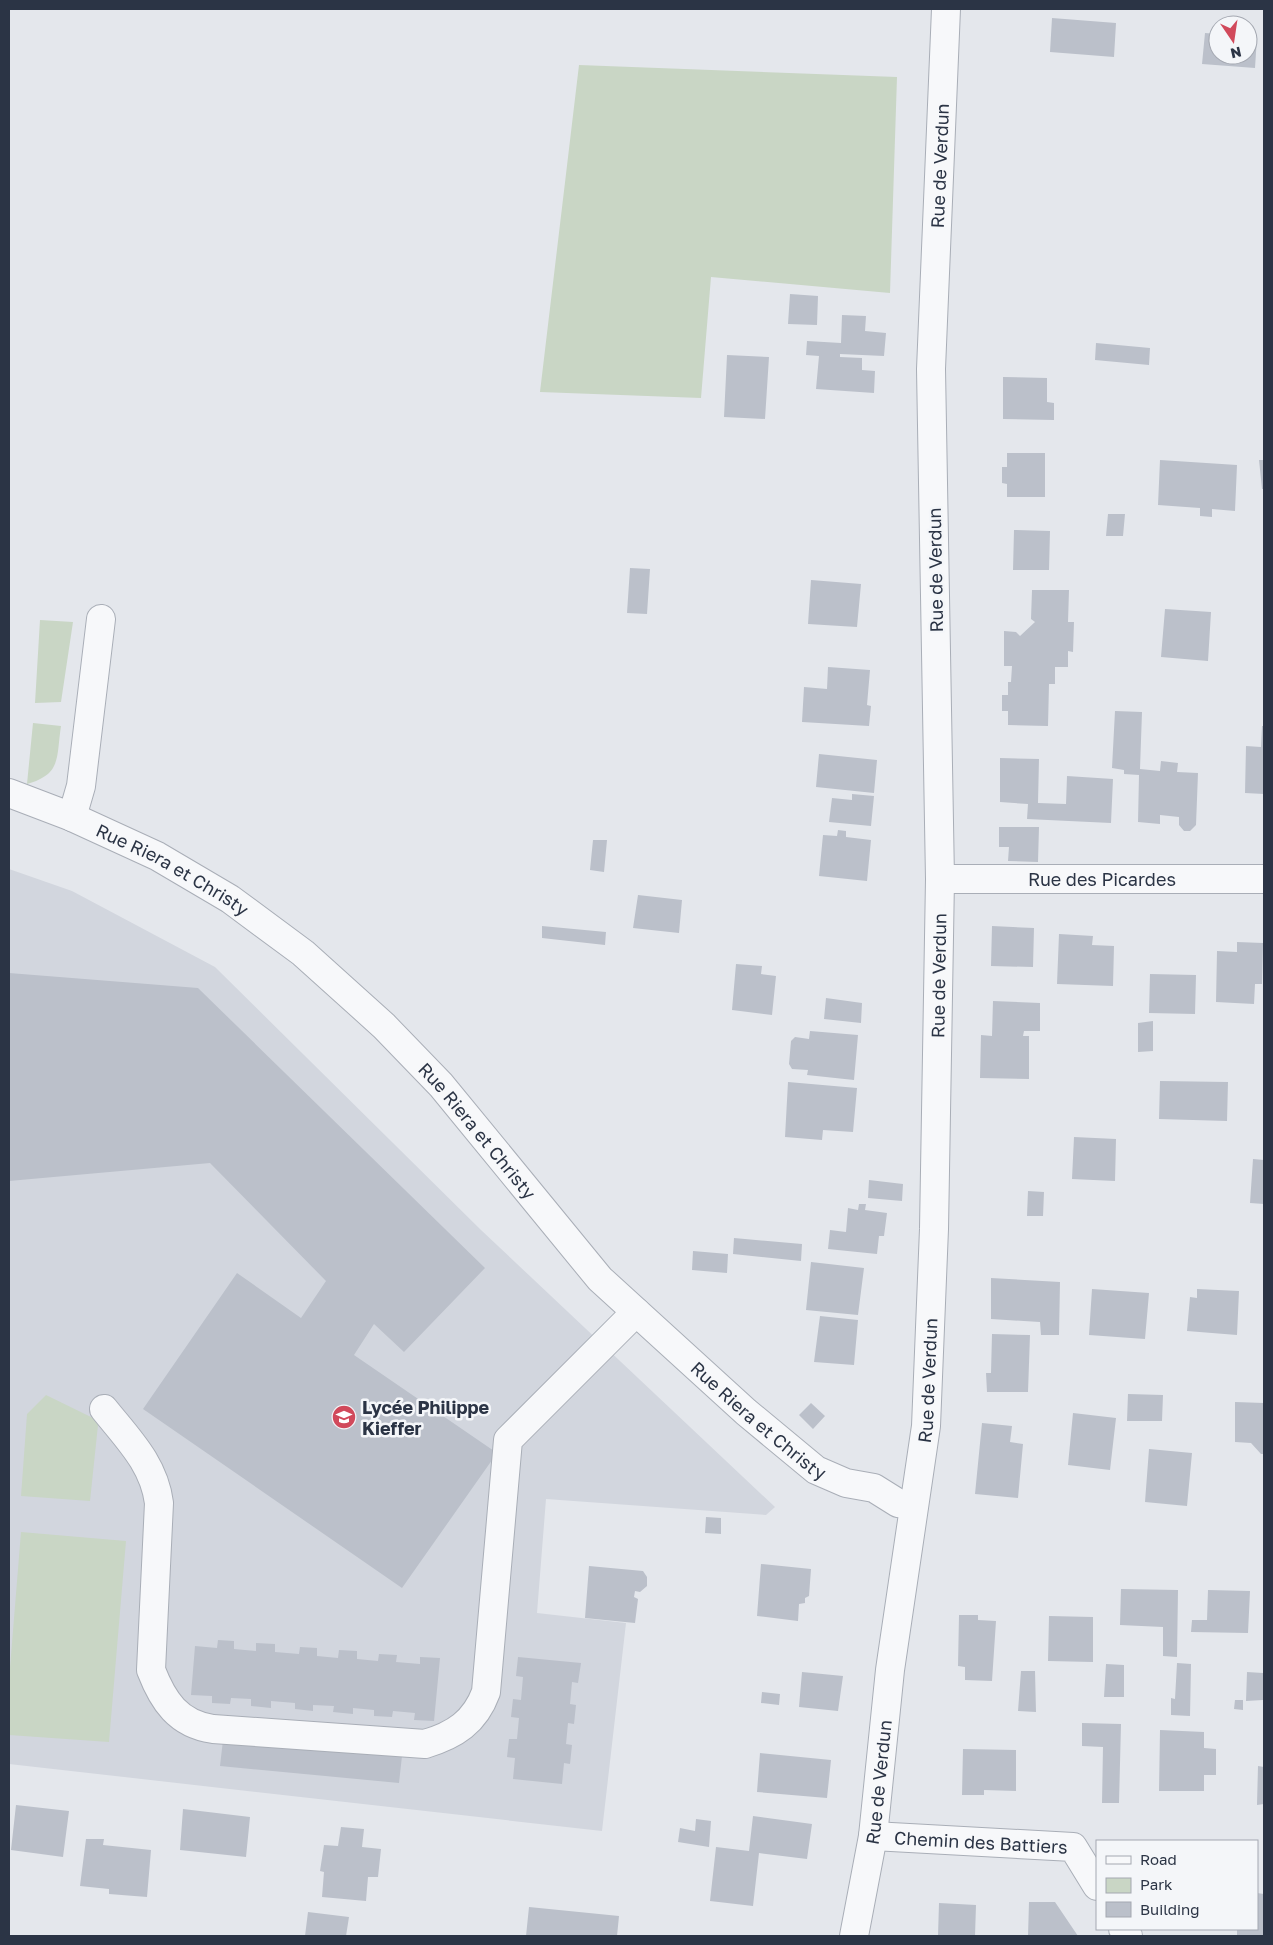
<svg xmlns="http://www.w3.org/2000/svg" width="1273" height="1945" font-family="'Golos Text',sans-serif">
  <rect width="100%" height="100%" fill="#e4e7ec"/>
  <path fill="#d2d6de" d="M9 869 72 891 215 967 481 1230 775 1507 766 1515 546 1499 537 1613 626 1623 602 1831 9 1764Z"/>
  <path fill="#c9d6c5" d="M579 65 897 77 890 293 711 277 701 398 540 392Z
    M40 620 73 622 61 702 35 703Z
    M33 723 61 726C56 758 62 774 27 784Z
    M46 1395 93 1418 98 1425 90 1501 21 1496 27 1414Z
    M21 1532 126 1541 109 1742 9 1735V1680Z"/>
  <path fill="#bbc0ca" d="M1052 18 1116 23 1114 57 1050 52Z
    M1205 33 1218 34V55H1248V36L1257 37 1255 68 1202 64Z
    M790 294 818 296 817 325 788 324Z
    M842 315 866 316 865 331 886 333 884 356 840 354V357L862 358V370L875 371 874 393 816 389 819 356 806 355 807 341 841 343Z
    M1096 343 1150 348 1149 365 1095 360Z
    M727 355 769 357 765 419 724 417Z
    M1003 377 1047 378V402L1054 403V420L1003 419Z
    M1007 453H1045V497H1007V484L1002 483V467H1007Z
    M1160 460 1237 465 1235 511 1212 509V517L1200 516V508L1158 505Z
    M1259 460H1264V489H1262Z
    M1108 514H1125L1123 536H1106Z
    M1014 530 1050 531 1049 570H1013Z
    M630 568 650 569 647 614 627 613Z
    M811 580 861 584 857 627 808 624Z
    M1032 590H1069L1068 622H1074L1073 652 1068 651V667H1055V684H1049L1048 726 1008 725V711H1002V695H1008V682H1011L1012 666H1004V631L1016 632 1020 636 1035 622 1031 619Z
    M1165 609 1211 612 1208 661 1161 657Z
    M828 667 870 670 867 705 871 706 869 726 802 722 804 687 827 689Z
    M1115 711 1142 712 1140 769 1160 771 1161 761 1178 763 1177 772 1198 773 1196 825 1190 831H1184L1179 825V817L1160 815V824L1138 822 1139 775 1124 774V770L1112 768Z
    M1262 726H1264V794L1245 793 1246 746 1261 747Z
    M819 754 877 760 874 793 816 787Z
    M1000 758 1039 759 1038 803 1066 804 1067 776 1113 779 1111 823 1027 819 1028 804 1000 802Z
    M852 794 874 796 871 826 829 822 832 798 852 800Z
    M999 827H1039L1038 862 1008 861 1009 847H999Z
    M838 830 846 831V837L871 840 867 881 819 876 823 835 837 836Z
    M593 840H607L604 872 590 870Z
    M638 895 682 900 679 933 633 928Z
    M542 926 606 932 605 945 542 938Z
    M992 926 1034 928 1033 967 991 966Z
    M1059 934 1093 936 1092 945 1114 946 1113 986 1057 984Z
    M1237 942 1263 943 1262 984H1255L1254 1004 1216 1002 1217 951 1237 952Z
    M736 964 762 966 761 974 776 976 772 1015 732 1010Z
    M9 973 198 988 485 1268 404 1352 374 1324 354 1355 497 1453 402 1588 143 1409 237 1273 301 1318 326 1281 210 1163 9 1181Z
    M1150 974 1196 975 1195 1014 1149 1013Z
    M826 998 862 1003 861 1023 824 1019Z
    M993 1001 1040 1003V1031H1024L1023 1036H1029V1079L980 1078 981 1035 992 1036Z
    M1153 1021V1051L1138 1052V1023Z
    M810 1031 858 1035 854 1080 807 1075 808 1070 792 1069 789 1064 791 1041 795 1037 809 1039Z
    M1160 1081 1228 1082 1227 1121 1159 1119Z
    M788 1082 857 1088 853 1132 823 1130 822 1140 785 1137Z
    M1074 1137 1116 1139 1115 1181 1072 1179Z
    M1253 1159 1264 1160V1204L1250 1203Z
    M869 1180 903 1184 902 1201 868 1198Z
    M1028 1191 1044 1192 1043 1216H1027Z
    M859 1204H866L865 1210 887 1213 884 1236H879L877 1254 828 1249 830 1230 846 1232 848 1208 858 1210Z
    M734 1238 802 1244 801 1261 733 1254Z
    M693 1251 728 1254 727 1273 692 1270Z
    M811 1262 864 1268 858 1315 806 1310Z
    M991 1278 1060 1282 1059 1335H1041L1040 1322 991 1319Z
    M1092 1289 1149 1293 1145 1339 1089 1335Z
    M1197 1289 1239 1291 1237 1335 1187 1331 1190 1297 1197 1298Z
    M820 1316 858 1320 854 1365 814 1362Z
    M992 1334 1030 1335 1028 1392H987L986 1373H991Z
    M1128 1394 1163 1395 1162 1421H1127Z
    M1235 1402 1264 1403V1454H1261L1251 1443 1235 1442Z
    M811 1403 825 1416 813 1429 799 1415Z
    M1073 1413 1116 1418 1110 1470 1068 1465Z
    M982 1423 1012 1426 1010 1442 1023 1444 1018 1498 975 1494Z
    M1149 1449 1192 1453 1187 1506 1145 1502Z
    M706 1517 721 1518V1534L705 1533Z
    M761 1564 811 1569 809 1596 805 1598V1603L799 1604 798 1621 757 1616Z
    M589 1566 643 1571 647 1577V1586L640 1592 635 1591 634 1597 638 1599 635 1623 585 1618Z
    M1121 1589 1178 1590 1177 1657 1163 1656V1627L1120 1625Z
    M1208 1590 1250 1591 1248 1633 1191 1632 1192 1620H1207Z
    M959 1615H978V1620L996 1621 992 1681 965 1680V1667L958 1666Z
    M1049 1616 1093 1617V1662L1048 1661Z
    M218 1640 234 1641V1649L256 1651V1643L275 1644V1652L299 1654 300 1647 317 1648V1656L338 1658 339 1650 357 1651V1659L378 1661 379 1654 397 1655 396 1662 420 1664V1657L440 1658 434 1721 414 1720 415 1713 393 1711 392 1717 374 1716V1710L353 1708V1714L333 1712 334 1706 313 1705V1711L295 1709V1703L271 1701V1708L251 1706V1699L231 1698 230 1704 212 1703V1696L191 1695 195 1646 217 1648Z
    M518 1657 581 1663 578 1683 572 1682 570 1704 576 1705 574 1724 568 1723 566 1744 572 1745 570 1764 564 1763 562 1784 513 1779 515 1758 507 1757 509 1739H517L519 1718 511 1717 513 1699 521 1700 523 1677 516 1676Z
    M1177 1663 1191 1664 1190 1716 1171 1715V1698L1175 1699Z
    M1106 1664 1124 1665V1697H1104Z
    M1021 1671H1035L1036 1712 1018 1711Z
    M802 1672 843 1676 838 1711 799 1707Z
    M1247 1672 1263 1673V1700L1246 1701Z
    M762 1692 780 1694 779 1705 761 1703Z
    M1235 1700H1243V1710L1234 1709Z
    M1082 1723 1121 1724 1119 1803H1102L1103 1747 1082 1746Z
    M1160 1730 1204 1732V1748L1216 1749V1775H1204V1791H1159Z
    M223 1740 402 1756 399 1783 220 1766Z
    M963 1749 1016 1750V1791L984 1790V1795H962Z
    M760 1753 831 1760 827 1798 757 1792Z
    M1258 1766 1264 1767V1804L1257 1805Z
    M16 1805 69 1811 63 1857 11 1850Z
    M183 1809 250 1817 246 1857 180 1850Z
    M753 1816 812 1824 807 1859 759 1853 753 1906 710 1901 716 1847 749 1851Z
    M696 1819 711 1821 709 1847 678 1842 680 1828 695 1831Z
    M341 1827 364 1829 362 1847 381 1849 378 1877H368L366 1901 322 1897 324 1872 320 1871 324 1845 338 1846Z
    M86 1839H104L103 1845 151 1850 147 1897 109 1894V1889L80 1886Z
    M1257 1893 1264 1894V1936H1237V1929H1257Z
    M1029 1902H1055L1078 1936H1028Z
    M939 1903 976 1905 975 1936H938Z
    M529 1907 619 1916 617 1936H526Z
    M308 1912 349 1917 346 1936H305Z"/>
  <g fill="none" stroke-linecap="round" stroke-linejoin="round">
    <g stroke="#a9aeb7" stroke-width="30">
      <g id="minor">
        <path id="s1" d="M9 793 72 817 157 856 230 899 303 953 384 1026 441 1085 600 1279 746 1412 816 1470 846 1483 874 1488 898 1503 914 1505"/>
        <path d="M72 817 81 786 101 619"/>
        <path id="s2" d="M940 879H1264"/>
        <path d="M104 1409C128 1439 154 1464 159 1503L151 1670C163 1701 178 1724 213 1729L425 1744C455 1735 475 1722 486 1692L508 1440 636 1312"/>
        <path id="s3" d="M873 1836 1073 1847 1097 1886"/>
        <path d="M1123 1929 1128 1936"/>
        <path id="s4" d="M854 1936 873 1836 890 1670 926 1426 934 1229 940 879 931 369 946 9"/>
      </g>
    </g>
    <use href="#minor" stroke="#f7f8fa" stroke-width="28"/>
  </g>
  <defs>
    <g id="school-disc" transform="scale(1.25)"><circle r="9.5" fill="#d1495b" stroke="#f4f6f9"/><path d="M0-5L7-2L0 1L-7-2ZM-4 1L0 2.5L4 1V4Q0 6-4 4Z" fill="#fff"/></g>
  </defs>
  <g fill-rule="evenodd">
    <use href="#school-disc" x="344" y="1417"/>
  </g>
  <g text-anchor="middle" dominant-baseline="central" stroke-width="5" stroke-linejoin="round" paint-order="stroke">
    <g font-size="18" fill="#2b3445" stroke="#f4f6f9">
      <text stroke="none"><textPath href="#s4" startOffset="1776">Rue de Verdun</textPath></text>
      <text transform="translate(935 570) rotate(-91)">Rue de Verdun</text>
      <text stroke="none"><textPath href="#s1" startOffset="181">Rue Riera et Christy</textPath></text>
      <text stroke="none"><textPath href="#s2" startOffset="162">Rue des Picardes</textPath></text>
      <text stroke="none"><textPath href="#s4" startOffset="966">Rue de Verdun</textPath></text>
      <text stroke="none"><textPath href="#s1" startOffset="586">Rue Riera et Christy</textPath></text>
      <text stroke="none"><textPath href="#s4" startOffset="561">Rue de Verdun</textPath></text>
      <text stroke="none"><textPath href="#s1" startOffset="991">Rue Riera et Christy</textPath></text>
      <text stroke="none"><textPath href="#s4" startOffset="156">Rue de Verdun</textPath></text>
      <text stroke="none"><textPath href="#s3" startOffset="108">Chemin des Battiers</textPath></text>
    </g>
    <g font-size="18" font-weight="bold" fill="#2b3445" stroke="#f4f6f9" text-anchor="start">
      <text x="362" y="1407">Lycée Philippe<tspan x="362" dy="21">Kieffer</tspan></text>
    </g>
  </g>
  <rect width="1273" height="1945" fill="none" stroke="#2b3445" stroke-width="20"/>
  <rect x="1096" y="1840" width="162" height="90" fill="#f4f6f9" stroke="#a4a8b1"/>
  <rect x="1106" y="1856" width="25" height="8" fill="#f7f8fa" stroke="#a4a8b1"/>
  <text x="1140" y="1865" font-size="15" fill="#2b3445">Road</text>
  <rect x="1106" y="1878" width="25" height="15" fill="#c9d6c5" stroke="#a4a8b1"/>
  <text x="1140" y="1890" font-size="15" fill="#2b3445">Park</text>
  <rect x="1106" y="1902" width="25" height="15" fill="#bbc0ca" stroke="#a4a8b1"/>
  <text x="1140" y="1915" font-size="15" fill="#2b3445">Building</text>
  <g transform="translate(1233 40) rotate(167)"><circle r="24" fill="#f4f6f9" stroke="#a4a8b1"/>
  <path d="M0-4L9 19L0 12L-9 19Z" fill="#d1495b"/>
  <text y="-8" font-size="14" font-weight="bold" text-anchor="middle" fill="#2b3445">N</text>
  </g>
</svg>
